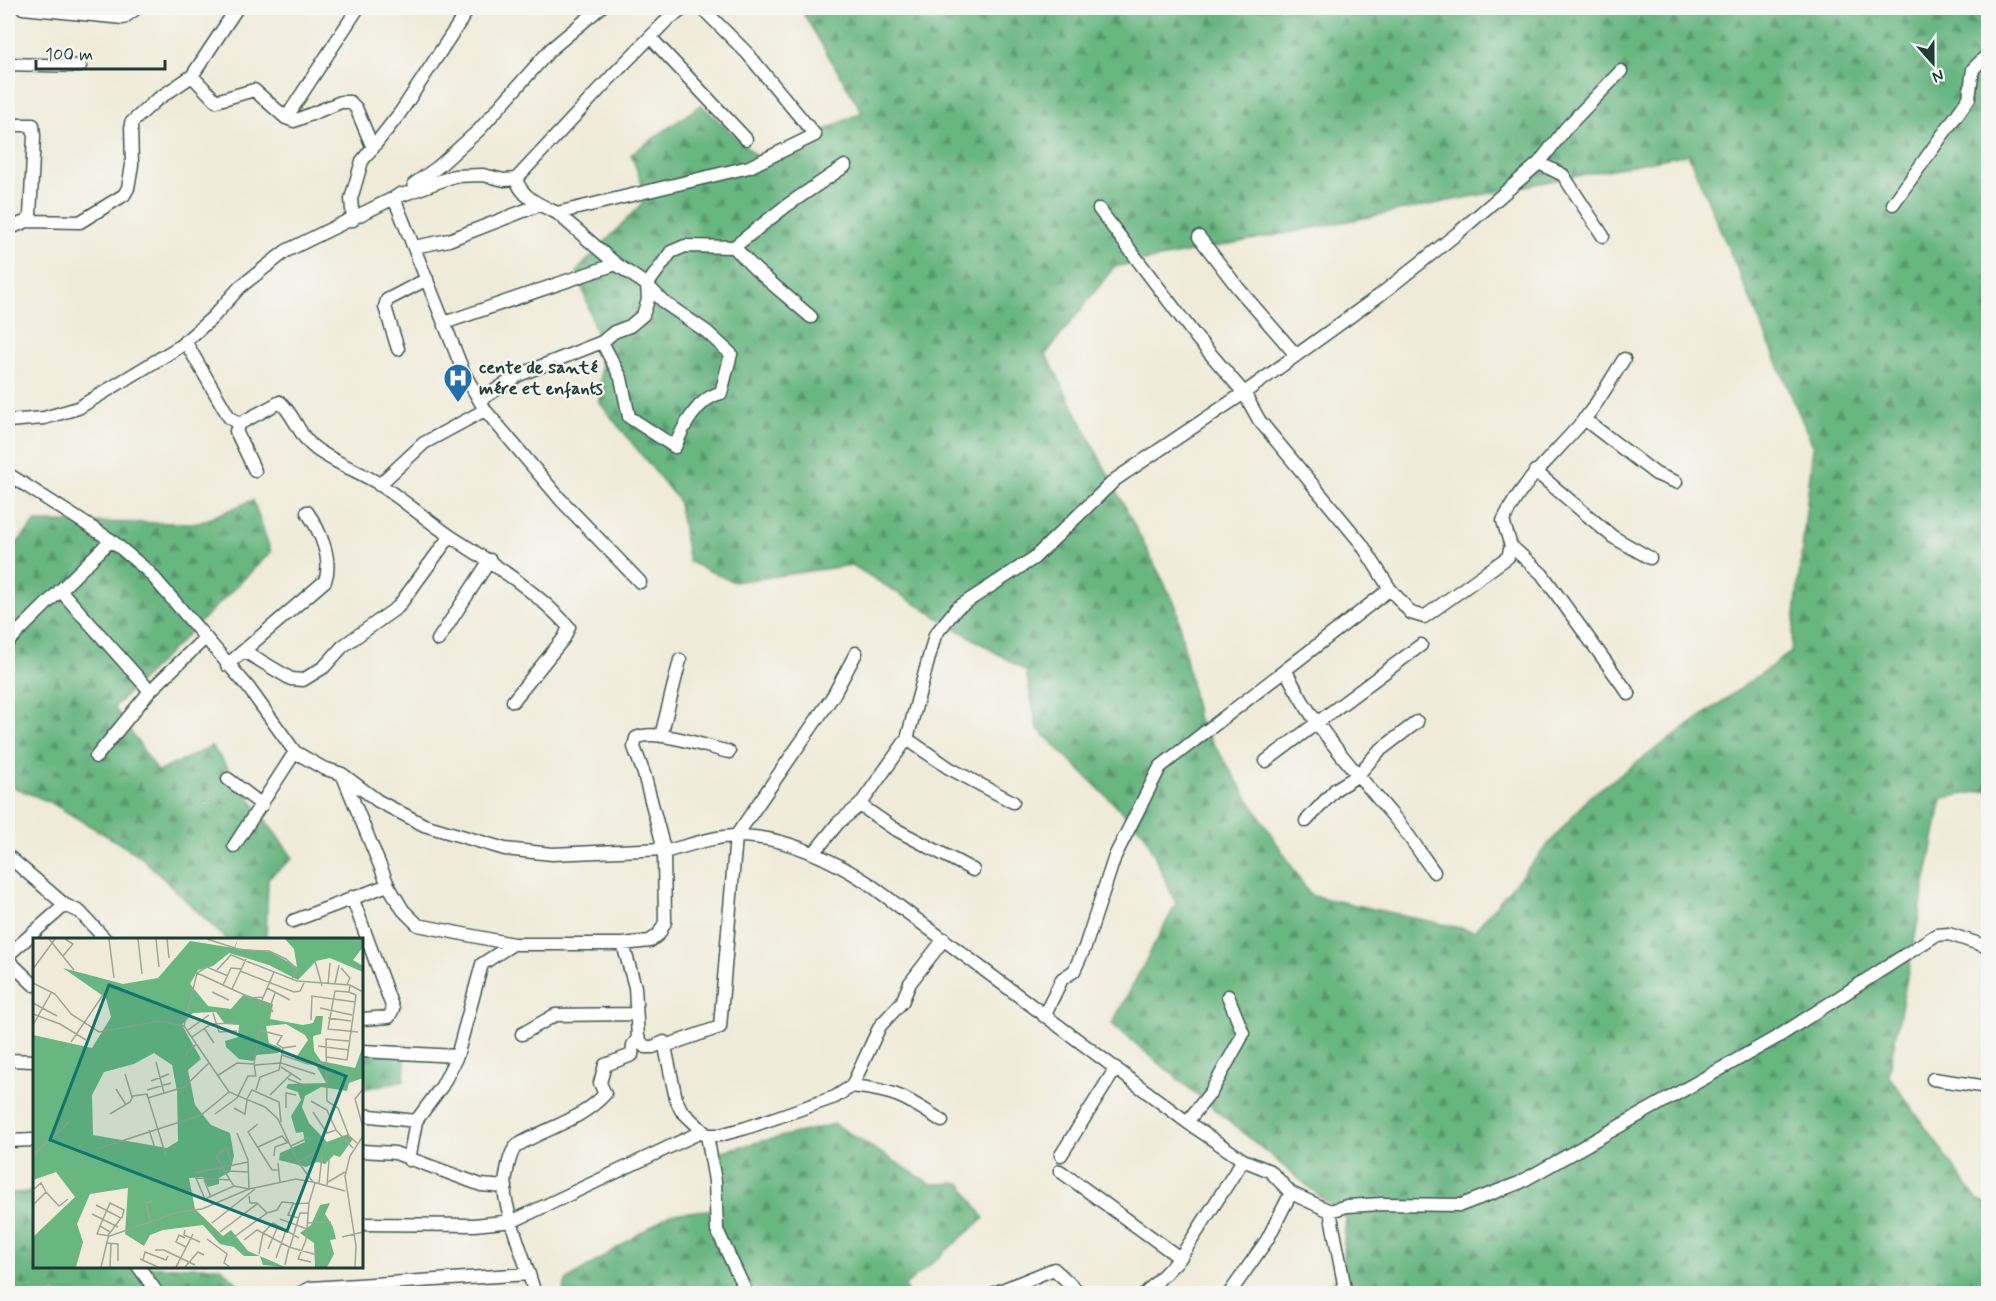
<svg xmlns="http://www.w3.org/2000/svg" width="1996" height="1301" font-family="Mynerve,sans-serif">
  <defs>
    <pattern id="forest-firs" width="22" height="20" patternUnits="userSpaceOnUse" patternTransform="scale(1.5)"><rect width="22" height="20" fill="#68b680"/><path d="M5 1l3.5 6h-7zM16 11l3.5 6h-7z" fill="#55956a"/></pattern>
  </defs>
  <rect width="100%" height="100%" fill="#f6f6f2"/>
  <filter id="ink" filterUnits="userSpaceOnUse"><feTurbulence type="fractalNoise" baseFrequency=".0167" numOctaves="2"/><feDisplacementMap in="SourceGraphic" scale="12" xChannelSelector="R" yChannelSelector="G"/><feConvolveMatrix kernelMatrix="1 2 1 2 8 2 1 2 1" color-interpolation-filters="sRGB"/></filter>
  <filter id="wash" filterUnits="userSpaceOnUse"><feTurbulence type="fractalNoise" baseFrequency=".008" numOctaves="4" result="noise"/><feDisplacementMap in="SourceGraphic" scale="24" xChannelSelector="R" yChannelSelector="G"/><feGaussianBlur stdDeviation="1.35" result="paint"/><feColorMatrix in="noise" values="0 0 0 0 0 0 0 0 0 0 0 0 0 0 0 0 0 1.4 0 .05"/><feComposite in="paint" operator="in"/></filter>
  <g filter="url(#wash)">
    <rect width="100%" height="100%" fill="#efebd8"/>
    <path fill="url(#forest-firs)" stroke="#447a5a" stroke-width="1.5" fill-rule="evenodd" d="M800 8H1988V790L1942 798 1888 1075 1978 1201 1988 1204V1293H1327L1342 1267 1346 1218 1112 1024 1176 904 1145 834 1037 728 1026 671 852 565 734 582 689 562 678 500 599 402 602 351 577 271 647 198 631 154 701 105 762 161 862 112ZM1688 154 1813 446 1791 652 1589 797 1474 931 1310 895 1198 720 1176 606 1046 354 1114 267Z
      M253 500 271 552 114 707 158 772 212 746 293 858 268 878 266 939H226L139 855 50 802 8 785V553L36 522 199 523Z
      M406 1045 404 1081 362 1089V1048Z
      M834 1124 931 1184 961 1183 984 1218 905 1286 907 1293 563 1294 566 1281 670 1214 716 1209 721 1151Z
      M34 1192V1266L220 1267 248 1293H8V1193Z
      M423 1285 420 1293H318Z"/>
  </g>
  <g filter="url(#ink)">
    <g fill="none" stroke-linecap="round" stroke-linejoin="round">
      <g stroke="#3e574d" stroke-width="15">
        <path id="minor" d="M23 8 123 18 137 8
          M651 38 746 139
          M8 64 80 66
          M192 76 237 8
          M286 118 358 8
          M8 125H33L34 136 30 216 27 221 8 229
          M1539 163 1563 175 1603 236
          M516 179C522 198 540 205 557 213L749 167 815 135 747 53 702 8
          M414 184 438 167 479 130 551 49 600 8
          M400 194 394 198 464 373 485 410 561 500 640 582
          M1893 204 1969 98 1973 69 1988 54
          M1099 209 1196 337 1244 393 1259 420 1361 543 1390 589 1411 613 1424 617 1508 557 1511 546 1503 521C1522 481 1555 454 1583 421 1599 402 1611 379 1624 359
          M557 213 616 264 647 285 665 303 707 332 731 354 721 393C699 397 682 428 675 447L629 417 621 378 602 342
          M353 220 351 199 362 161 400 113 469 8
          M27 221 80 222 124 195 128 188 132 165 131 123 155 101 192 76 216 101 254 90 286 118 294 121 341 102H350L356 108 373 148
          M1199 237 1238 288 1296 355
          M414 247 449 240 539 205
          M734 247 786 206 845 166
          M444 323 616 264
          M185 341 229 417 239 424
          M398 349 385 307 387 300 427 279
          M480 400 519 375 602 342 614 332 630 326 643 315 648 300 647 285 671 252 685 246 734 247 755 269 811 317
          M1584 419 1656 474 1676 482
          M8 421 44 418 78 408 179 347 212 318 240 287 286 251 394 198 454 176 483 175 504 180 516 179 612 76 667 20 685 8
          M239 424 280 402C295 415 299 437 316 449 334 462 357 471 376 482 401 498 425 519 450 536 493 564 534 589 569 627L564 638 513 701
          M239 424 236 431 255 471
          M1535 471 1613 537 1650 558
          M8 474 111 540 149 572 248 687 295 752 323 768 342 774 378 801 424 825 505 849 552 854 664 849V852C687 846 714 836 737 836 783 836 831 859 868 883L1187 1122 1243 1160 1270 1171 1291 1193 1330 1211 1347 1206 1382 1204 1461 1205 1519 1183 1779 1036 1936 935 1949 934 1988 947
          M379 485 424 443 485 410
          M1511 546 1542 574 1629 694
          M60 590 150 691
          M438 640 490 560
          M8 642 111 540
          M244 651 291 679 303 680 324 667 343 646 398 607 450 536
          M227 665 325 581C333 560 320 530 307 512
          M1286 671C1312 725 1354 770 1393 816 1408 833 1420 853 1434 872
          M661 736 680 660
          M907 739 949 768 1013 802
          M96 757 150 691 205 638
          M1266 761 1421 645
          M343 776 388 885 403 910 418 925 513 944H623L650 941 659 934 665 922 664 852
          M228 779 262 805
          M860 805 893 828 973 870
          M1306 821 1336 789 1357 776 1379 751 1417 722
          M234 846 295 752
          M664 849 644 774 634 747 636 738C655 728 707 747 729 752
          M814 853 838 823 860 805 907 739 935 635 957 608 1034 558 1116 479 1244 393 1380 295 1459 232 1539 163 1566 128 1621 71
          M8 856 65 905 80 912 106 940
          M352 897 393 1009 389 1017 362 1019
          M293 921 388 885
          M8 955 65 905
          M8 960 34 985
          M1044 1016 1062 979 1074 971 1085 947 1115 856 1160 767 1390 589
          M522 1034 555 1015 635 1014
          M638 1038 645 1047H653L664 1042 676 1099 681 1110 707 1135H720L746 1128 835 1097 852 1086 880 1026 902 1002 910 983 944 939
          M665 1046 720 1027 736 836 833 696 856 653
          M362 1051 457 1056
          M8 1060 34 1061
          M1933 1079 1988 1087
          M852 1086C896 1091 905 1097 942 1121
          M362 1115 416 1121
          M1187 1122 1211 1092 1241 1038 1243 1033 1228 996
          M707 1135 715 1181 717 1230 747 1294
          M8 1141 34 1140
          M362 1151 395 1153 481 1185 506 1187
          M1061 1155 1116 1068
          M409 1160 416 1121 442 1086 457 1056 482 964 513 944
          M1060 1171 1180 1258
          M1330 1211 1346 1294
          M362 1224 474 1225 513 1221 703 1131
          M138 1266 158 1294
          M298 1294 311 1288 529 1274
          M535 1294C526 1262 511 1229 505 1196 504 1185 508 1151 518 1145 548 1127 580 1121 605 1094L600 1083 605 1065 632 1055 633 1045 638 1038 635 987 623 944
          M992 1294 1054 1269 1081 1294
          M1145 1294 1180 1258 1243 1160
          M1229 1294 1267 1240 1291 1193"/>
      </g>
      <use href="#minor" stroke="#fff" stroke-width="12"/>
    </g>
  </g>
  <defs>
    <g id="hospital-pin" transform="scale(1.5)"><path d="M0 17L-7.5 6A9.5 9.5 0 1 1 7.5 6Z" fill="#1f6fb2" stroke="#f6f6f2"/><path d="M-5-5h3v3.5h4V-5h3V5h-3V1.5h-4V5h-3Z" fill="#fff"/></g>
  </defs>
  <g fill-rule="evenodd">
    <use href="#hospital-pin" x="458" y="378"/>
  </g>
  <g text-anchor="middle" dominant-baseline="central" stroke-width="4.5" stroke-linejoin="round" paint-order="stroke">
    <g font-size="18" font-weight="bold" fill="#1f3d34" stroke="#f6f6f2" text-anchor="start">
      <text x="479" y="368">cente de santé<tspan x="479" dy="21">mére et enfants</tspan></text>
    </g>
  </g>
  <g transform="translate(33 938)">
    <rect width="330" height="330" fill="#efebd8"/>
    <path d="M205 1 202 10 238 14 264 29 261 11 252 1H330V9L320 22 330 28V34L297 20 283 23 265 42 236 27 196 15 180 28 165 32 157 46 175 68 198 71 211 56 240 66 237 81 270 87 280 85 283 78H290L288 96 280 98 281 113 288 123 322 130 330 108V140L316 145 314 153 288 149 272 158 269 169 276 185 294 204 315 196 320 201 307 219 301 217 292 226 284 224 273 229 246 222 247 215 272 204 270 194 263 195 258 178 268 162 265 154 253 150 255 146 293 145 283 127 262 121 275 102 272 97 253 86 233 88 236 105 248 110 245 115 224 117 220 123 206 121 193 109 192 103 205 99 206 87 192 86 183 74 160 75 149 87 168 121 155 132 162 167 178 187 197 195 201 218 197 234 186 240V246L175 249 170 239 156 240 162 271 190 298 198 292 215 313 252 329 230 327 227 318H211L201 309 187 306 170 287 130 292 117 297 111 308 92 296 95 250 57 256 44 286 50 304 43 329H0V299L42 259 23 234 0 242V97L59 110 78 79 73 60 30 30 90 46 125 40 157 3 201 10ZM121 115 139 127 144 153 145 203 134 210 60 197 59 157 71 134 101 126ZM297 265 292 276 300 289 303 301 297 302 301 316 294 329H282L281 305 267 295 278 287 287 267Z" fill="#68b680" fill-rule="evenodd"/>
    <path fill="none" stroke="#9ca596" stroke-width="1.5" d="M16 1 41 32M76 1 81 40M105 1 109 36M123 1 126 29M134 1 136 20M174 1 208 12 236 13 253 21 264 31 259 41M30 18 40 6 32 1M282 23 289 48M308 30 317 40 314 46M0 31 22 1M184 32 198 17 264 43 317 47 330 54M207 33 261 54 267 53 271 45M164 35 218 60 230 59M0 45 22 56 38 76 66 94 127 83 151 88 196 154 232 169 245 181 265 224 280 244 312 253M302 45 306 27M295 46 297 25M190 47 198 30 209 31M234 50 257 62M199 51 213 21M179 54 196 62M316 54 302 53 295 91 325 94M0 65 24 78M226 69 241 34M287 70 319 77M240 74 237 69 242 55M180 75 186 94 204 93M0 76 27 86 53 102M295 80 318 83M278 82 279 58 322 64M0 87 18 55M151 88 164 35 174 29 195 38M171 90 181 105M155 92 176 77M159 99 178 86 202 85M316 103 293 101 294 163 305 170 316 198 324 205M38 104 70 57M285 108 316 112M249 117 275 126 292 125M153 119 154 113 164 106M293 119 314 122 323 57 316 54 317 47M123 124 131 155M221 126 226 92 249 98 244 106 250 110M222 127 248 125 282 136M248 129 268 142M92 136 99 159M184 138 204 125 221 126 223 139M255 141 273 148M118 143 136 136M83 151 93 167M330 151 322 161 330 189M114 152 138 145M223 152 227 139 246 132 250 110 263 108M237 157 258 136M115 160 151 149 176 125M214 161 219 152 246 164 248 184M278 163 294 172 303 192M201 170 212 176 214 162M253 170V155L263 157M280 174 294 195 303 192 320 210M77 176 97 164 100 158 114 156 133 218M182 176 204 160 215 138H222M225 186 215 194 239 232H245M116 192 122 210M258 208 277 199M225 209 249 198 254 204M64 211 168 177 196 154M0 217 38 182M241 218 242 209 256 204M265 224 285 213M245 225 247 244M193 233 216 234M161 235 215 224M171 242 178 259M197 242 183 218 194 209 198 225M295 244 312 234M286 245 289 218M294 247 296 222M201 248 197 242 163 240 172 261 201 248 216 251 263 241 279 244M13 254 26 268 35 261M216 258 217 265H224L234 275 244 272 249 264 261 265M0 267 13 254 8 245 0 252M63 267 88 280 76 296 68 329M59 276 85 289M266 280 255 277 260 266 276 265M247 281 274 291M117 282 113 265 119 263M179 285 222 251M274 285 298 284M67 288 64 296 77 298 145 274 169 271 216 251 215 222 204 195M152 292 151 297 167 304M77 294 67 288 77 265 91 272 89 280M187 294 224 266M201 299 234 275M309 299 330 294M152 300 146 297 143 304 153 309M174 301 194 316 191 325 197 329M211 302 224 292 230 295 240 285 266 300M73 305 85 306V323M257 309 267 275H275M235 311 245 288M122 312H131L162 327M226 316 230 295 256 309 284 317M243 320 253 292M107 321 125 329M110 322 112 314 133 322 135 318M278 324 265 321 273 302 276 265 282 245M252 327 256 309M77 329 78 306M143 329 160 296M152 329 165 314 171 317M322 329 323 308 312 238 317 218 330 198"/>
    <path fill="#0f766e" fill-opacity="0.15" stroke="#0f766e" stroke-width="3" d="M76 47 313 138 254 293 17 202Z"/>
    <rect width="330" height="330" fill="none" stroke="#1f3d34" stroke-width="3"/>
  </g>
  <rect width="1996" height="1301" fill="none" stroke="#f6f6f2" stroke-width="30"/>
  <g transform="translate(1933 63) rotate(159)" stroke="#f6f6f2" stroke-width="4.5" paint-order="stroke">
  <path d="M0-4.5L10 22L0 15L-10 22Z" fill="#1f3d34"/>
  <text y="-9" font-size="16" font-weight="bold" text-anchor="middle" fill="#1f3d34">N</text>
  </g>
  <path d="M36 60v9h129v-9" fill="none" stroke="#1f3d34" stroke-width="3"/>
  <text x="45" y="60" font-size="18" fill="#1f3d34" stroke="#f6f6f2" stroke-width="4.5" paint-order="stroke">100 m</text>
</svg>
